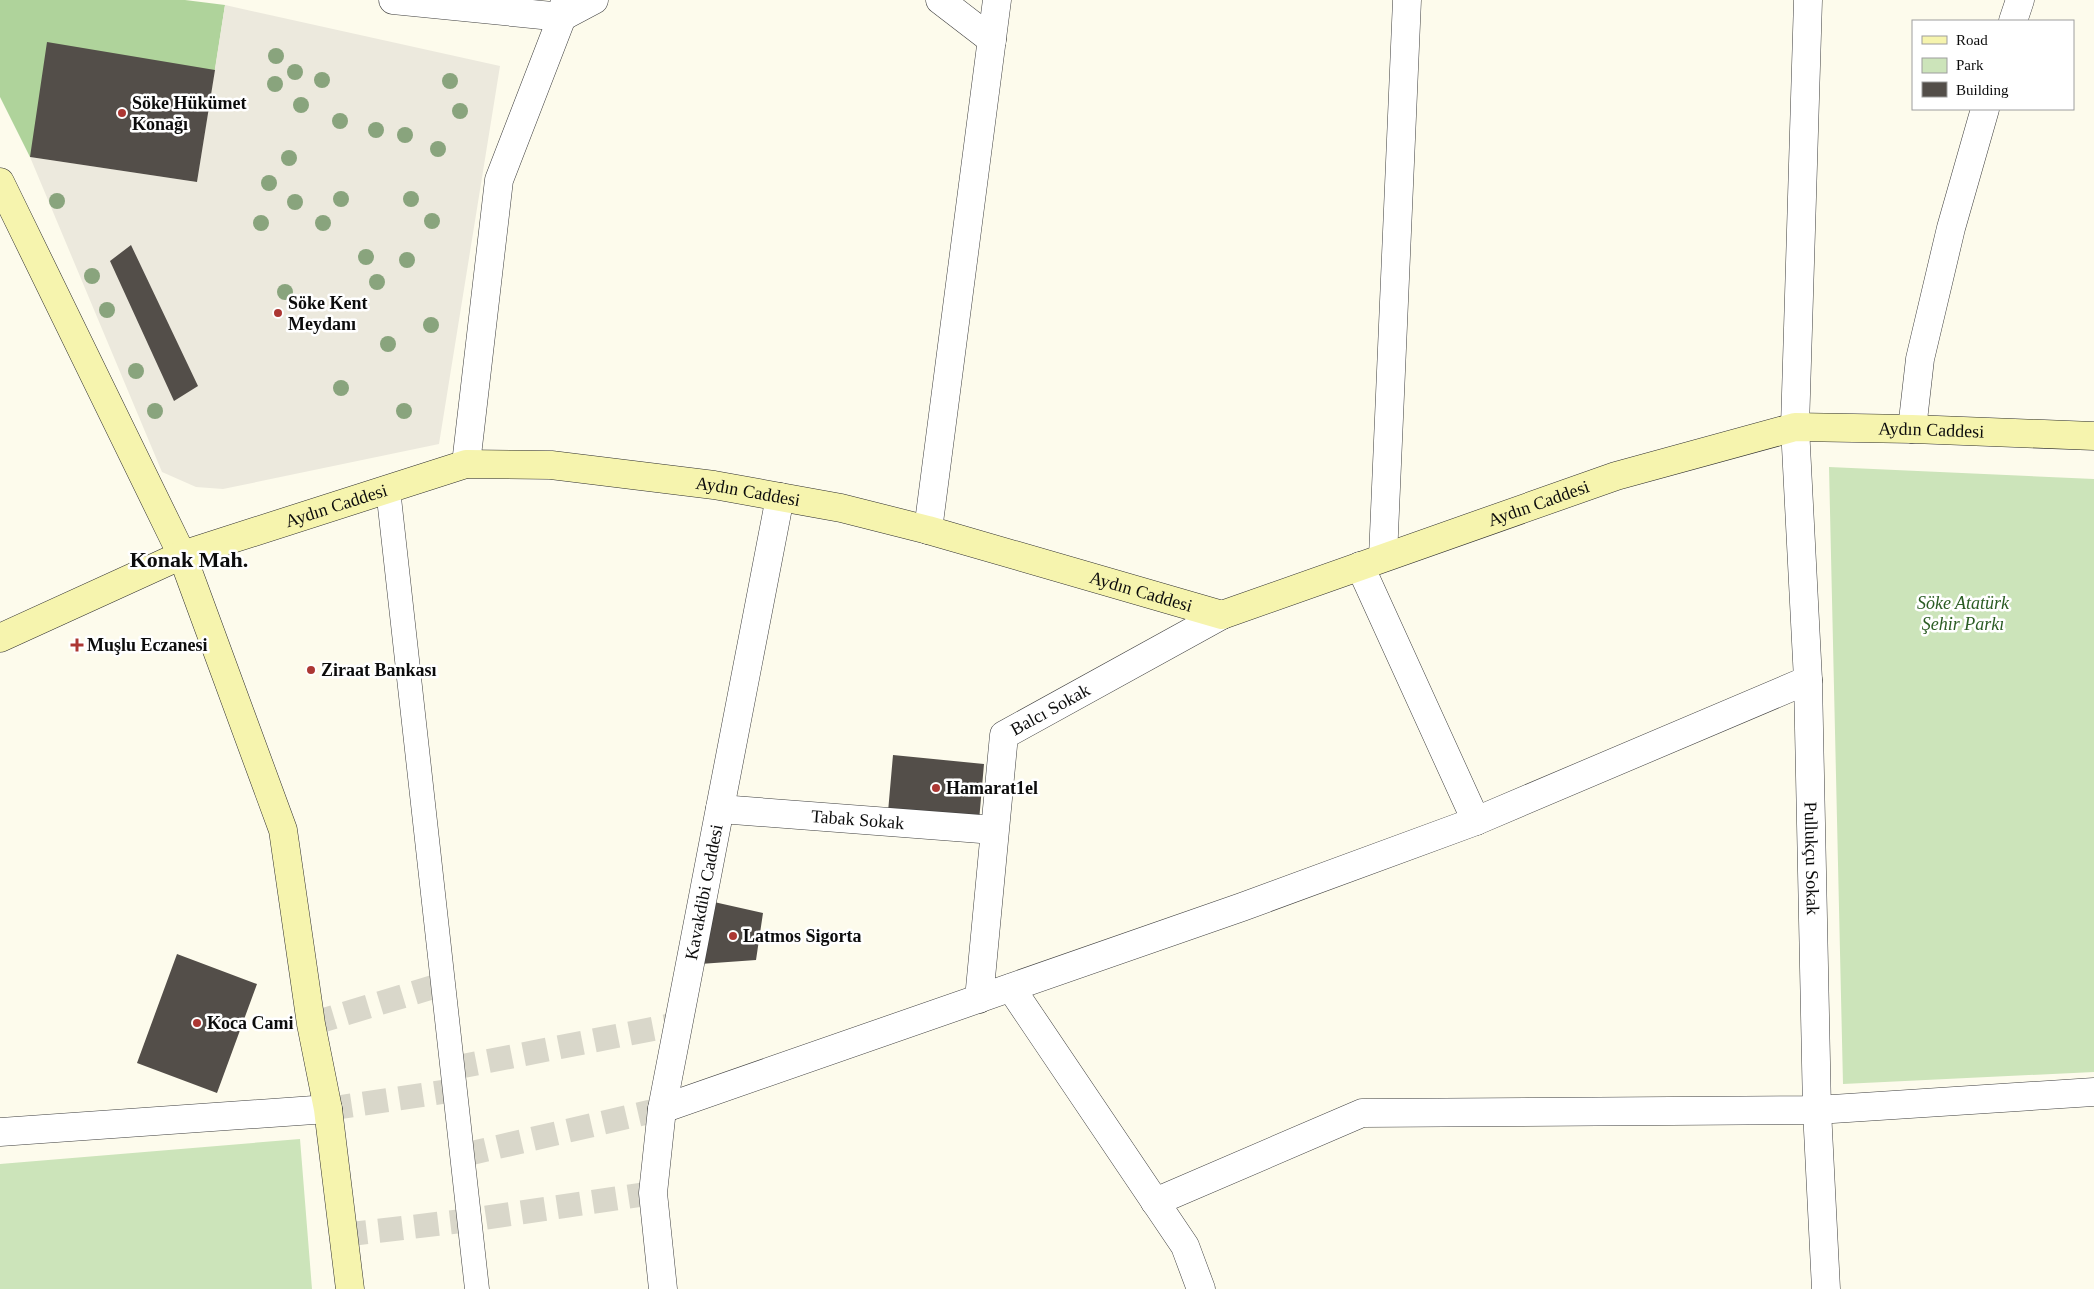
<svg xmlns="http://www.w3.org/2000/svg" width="2094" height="1289" font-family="Georgia,serif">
  <rect width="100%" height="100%" fill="#fdfbec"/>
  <path fill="#cce4ba" d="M1829 467 2094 479V1072L1843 1084Z
    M300 1139 312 1289H0V1164Z"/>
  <path fill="#afd39b" d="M0 0H185L225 5 215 70 30 157 0 97Z"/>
  <path fill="#ece9dd" d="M225 5 500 66 439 444 223 489 196 487 162 472 30 157 197 182Z"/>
  <path fill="#534e49" d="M47 42 215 70 197 182 30 157Z
    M131 245 198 386 174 401 110 261Z
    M893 755 984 764 979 821 888 812Z
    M714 902 763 913 756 960 700 964Z
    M177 954 257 984 217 1093 137 1063Z"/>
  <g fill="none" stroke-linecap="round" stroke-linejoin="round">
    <path stroke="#d9d7ca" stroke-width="24" stroke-dasharray="24 12" stroke-linecap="butt" d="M311 1024 443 984
      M453 1068 678 1024
      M328 1109 455 1090
      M463 1155 662 1109
      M343 1235 470 1220 653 1193"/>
    <g stroke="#3f3f3f" stroke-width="25">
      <path id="pedestrian" d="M388 489 477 1289"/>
    </g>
    <g stroke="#3f3f3f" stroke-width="29">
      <g id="minor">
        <path d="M393 0 562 17 594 0"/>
        <path d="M940 0 992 40"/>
        <path id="s1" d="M1808 0 1795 427 1808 680 1817 1110 1826 1289"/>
        <path d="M2013 21 2020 0"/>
        <path d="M1912 429 1920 359 1951 228 1985 109"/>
        <path d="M466 464 499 180 562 17 565 0"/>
        <path d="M928 530 997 0"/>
        <path d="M1383 557 1407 0"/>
        <path d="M1360 566 1476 821"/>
        <path id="s2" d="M720 809 994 830"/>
        <path d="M1011 988 1185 1246 1201 1289"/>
        <path id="s3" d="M979 999 1004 735 1222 615"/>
        <path d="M662 1109 1242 907 1476 821 1808 680"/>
        <path d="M0 1132 328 1109"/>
        <path d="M1155 1202 1362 1113 1817 1110 2094 1092"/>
        <path id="s4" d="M663 1289 653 1193 662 1109 780 497"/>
      </g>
    </g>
    <g stroke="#2e2e2e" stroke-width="29">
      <g id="secondary">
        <path d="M0 182 182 555 283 830 311 1024 328 1109 350 1289"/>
        <path id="s5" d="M0 638 182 555 466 464 551 465 714 485 841 508 928 530 1222 615 1616 476 1795 427 1912 429 2094 436"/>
      </g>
    </g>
    <use href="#pedestrian" stroke="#fff" stroke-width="24"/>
    <use href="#minor" stroke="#fff" stroke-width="28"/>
    <use href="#secondary" stroke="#f6f4ae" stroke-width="28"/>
  </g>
  <g fill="#89a47d">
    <circle cx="276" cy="56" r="8"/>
    <circle cx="295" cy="72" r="8"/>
    <circle cx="322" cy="80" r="8"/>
    <circle cx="450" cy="81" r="8"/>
    <circle cx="275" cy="84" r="8"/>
    <circle cx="301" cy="105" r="8"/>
    <circle cx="460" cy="111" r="8"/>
    <circle cx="340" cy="121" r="8"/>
    <circle cx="376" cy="130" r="8"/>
    <circle cx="405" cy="135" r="8"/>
    <circle cx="438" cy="149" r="8"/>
    <circle cx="289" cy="158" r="8"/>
    <circle cx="269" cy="183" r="8"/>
    <circle cx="341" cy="199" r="8"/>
    <circle cx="411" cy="199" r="8"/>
    <circle cx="57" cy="201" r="8"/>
    <circle cx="295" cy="202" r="8"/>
    <circle cx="432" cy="221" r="8"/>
    <circle cx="261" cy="223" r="8"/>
    <circle cx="323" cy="223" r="8"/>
    <circle cx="366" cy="257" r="8"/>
    <circle cx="407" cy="260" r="8"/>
    <circle cx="92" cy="276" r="8"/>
    <circle cx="377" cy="282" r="8"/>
    <circle cx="285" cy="292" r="8"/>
    <circle cx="107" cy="310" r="8"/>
    <circle cx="431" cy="325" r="8"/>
    <circle cx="388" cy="344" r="8"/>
    <circle cx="136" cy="371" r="8"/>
    <circle cx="341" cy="388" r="8"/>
    <circle cx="155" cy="411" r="8"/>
    <circle cx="404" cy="411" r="8"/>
  </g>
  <g fill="#ac3733" stroke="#fff" stroke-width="2">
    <circle cx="122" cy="113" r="5"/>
    <circle cx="278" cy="313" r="5"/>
    <path d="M74.5 637.5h5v5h5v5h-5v5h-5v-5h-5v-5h5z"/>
    <circle cx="311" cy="670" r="5"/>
    <circle cx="936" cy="788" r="5"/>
    <circle cx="733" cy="936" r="5"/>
    <circle cx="197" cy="1023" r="5"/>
  </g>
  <g text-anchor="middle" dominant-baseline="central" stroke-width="5" stroke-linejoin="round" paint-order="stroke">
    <g font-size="18" font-weight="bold" fill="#0c0c0c" stroke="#fff" text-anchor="start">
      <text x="132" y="103">Söke Hükümet<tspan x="132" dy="21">Konağı</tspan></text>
      <text x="288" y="303">Söke Kent<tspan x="288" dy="21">Meydanı</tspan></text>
      <text x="87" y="645">Muşlu Eczanesi</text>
      <text x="321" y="670">Ziraat Bankası</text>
      <text x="946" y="788">Hamarat1el</text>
      <text x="743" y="936">Latmos Sigorta</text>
      <text x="207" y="1023">Koca Cami</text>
    </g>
    <g font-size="18" fill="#0c0c0c" stroke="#fff">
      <text stroke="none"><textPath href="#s5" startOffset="2012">Aydın Caddesi</textPath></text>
      <text stroke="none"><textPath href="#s5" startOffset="782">Aydın Caddesi</textPath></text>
      <text stroke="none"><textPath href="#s5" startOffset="1608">Aydın Caddesi</textPath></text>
      <text stroke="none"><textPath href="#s5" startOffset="362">Aydın Caddesi</textPath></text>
      <text stroke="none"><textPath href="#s5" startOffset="1188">Aydın Caddesi</textPath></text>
      <text stroke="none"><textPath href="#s3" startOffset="318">Balcı Sokak</textPath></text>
      <text stroke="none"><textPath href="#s2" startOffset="138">Tabak Sokak</textPath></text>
      <text stroke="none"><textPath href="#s1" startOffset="859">Pullukçu Sokak</textPath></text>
      <text stroke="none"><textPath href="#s4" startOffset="402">Kavakdibi Caddesi</textPath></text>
    </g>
    <g font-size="18" font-style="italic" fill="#2a5c23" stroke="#fff">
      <text x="1963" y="603">Söke Atatürk<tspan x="1963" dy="21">Şehir Parkı</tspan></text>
    </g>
    <g font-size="22" font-weight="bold" fill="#0c0c0c" stroke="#fff">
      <text x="189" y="559">Konak Mah.</text>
    </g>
  </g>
  <rect x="1912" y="20" width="162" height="90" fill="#ffffff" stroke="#9e9e9e"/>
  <rect x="1922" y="36" width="25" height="8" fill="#f6f4ae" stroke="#9e9e9e"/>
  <text x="1956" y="45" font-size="15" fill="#0c0c0c">Road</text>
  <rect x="1922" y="58" width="25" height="15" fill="#cce4ba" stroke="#9e9e9e"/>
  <text x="1956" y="70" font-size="15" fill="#0c0c0c">Park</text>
  <rect x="1922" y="82" width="25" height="15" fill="#534e49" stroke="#9e9e9e"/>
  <text x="1956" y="95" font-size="15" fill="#0c0c0c">Building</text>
</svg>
